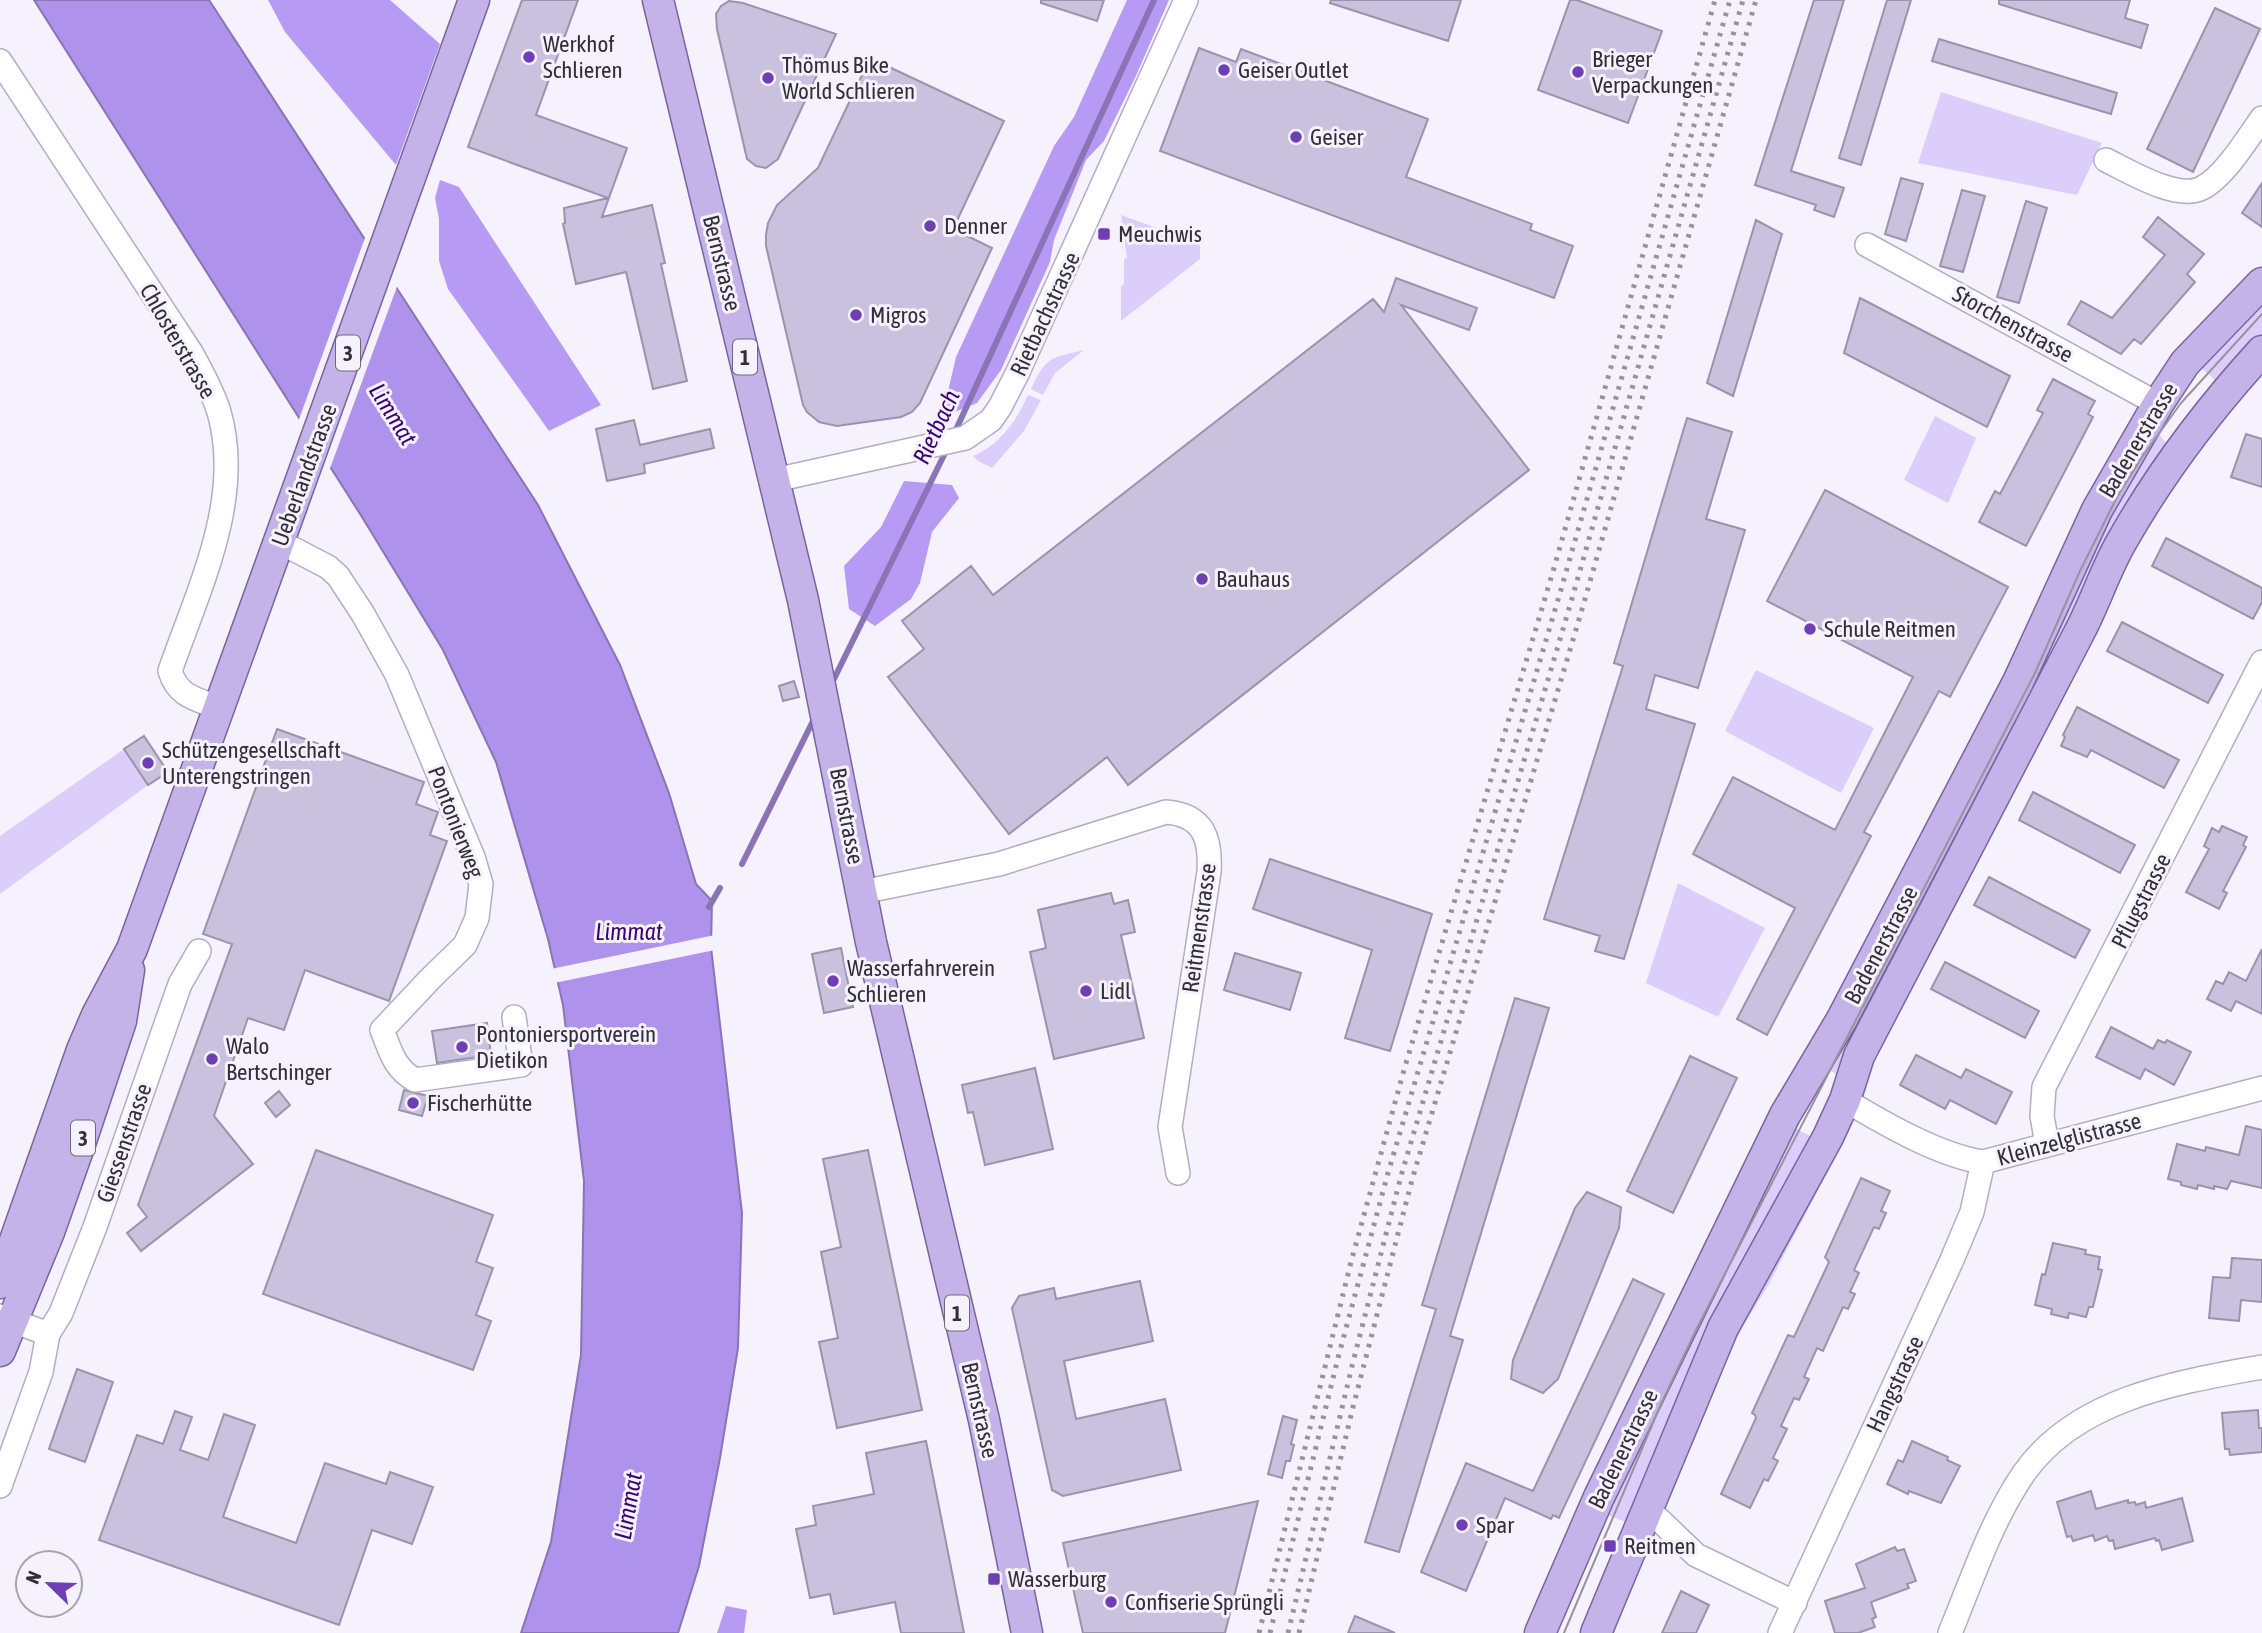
<svg xmlns="http://www.w3.org/2000/svg" width="2262" height="1633" font-family="'Asap Condensed',sans-serif">
  <rect width="100%" height="100%" fill="#f5f2fd"/>
  <path fill="#dbcefb" d="M1941 92 2102 143 2077 195 1918 163Z
    M1121 215 1200 244V259L1121 321V286L1124 284V259L1127 258Z
    M2262 299V341L2223 387 2198 365Z
    M1084 350 1055 373 1043 395 1031 389C1046 357 1050 358 1084 350Z
    M1028 395 1041 400 1024 431 992 468 978 461 973 456C1000 445 1017 420 1028 395Z
    M1935 416 1976 438 1948 503 1904 480Z
    M2157 432 2168 445 1838 1075 1827 1069 2079 562Z
    M1756 670 1874 728 1841 793 1725 731Z
    M124 749 148 785 0 894V836Z
    M1678 883 1765 928 1718 1017 1646 983Z
    M1788 1124 1814 1138 1633 1525 1600 1512Z
    M1833 1151 1837 1154 1769 1284 1738 1334 1694 1431 1728 1335Z"/>
  <path fill="#b79af4" d="M268 0H390L440 44 396 165 285 32Z
    M1127 0H1169L1135 78 1104 141 1086 160 1054 240 1050 262 1001 370 977 403 942 417 956 357 1054 146 1074 117Z
    M440 180 459 187 601 405 549 431 448 289 439 261V219L435 198Z
    M904 481 952 485 959 498 932 532 920 583 911 599 875 626 849 609 844 566 881 527Z
    M726 1606 747 1610 744 1633H717Z"/>
  <path fill="#af92eb" stroke="#8a74b6" stroke-width="2" d="M34 0H209L538 505 620 665 669 793 696 884 712 901 711 947 742 1213 738 1348 720 1458 699 1566 678 1633H521L551 1542 581 1355 584 1181 563 1005 548 939 496 762 443 650 362 517Z"/>
  <path fill="#f5f2fd" d="M366 235 398 284 329 471 298 422Z
    M715 935V950L554 983 551 969Z"/>
  <g fill="none" stroke-linecap="round" stroke-linejoin="round">
    <path stroke="#8a74b6" stroke-width="6" d="M954 434 1154 0
      M831 685 948 447
      M742 864 815 717
      M709 907 720 888"/>
  </g>
  <path fill="#c9c1dd" stroke="#9a93ad" stroke-width="2" d="M522 0H578L536 115 627 148 602 217 652 205 665 263 661 264 687 381 653 389 626 272 576 284 563 224 565 223 564 208 608 198 468 147Z
    M1041 0H1104L1097 21 1041 3Z
    M1331 0H1461L1448 41 1330 3Z
    M1570 0H1577L1662 31 1628 123 1538 90Z
    M1814 0H1844L1791 171 1844 188 1834 217 1814 210 1816 205 1755 185Z
    M1887 0H1911L1861 165 1839 158Z
    M1999 0H2130L2125 18 2148 25 2141 48 1999 4Z
    M729 1 743 3 836 34 778 159 766 168 756 166 747 159 717 29 716 14 721 6Z
    M2215 8 2260 29 2193 172 2147 149Z
    M1939 39 2117 93 2111 114 1932 61Z
    M1199 48 1236 62 1241 49 1428 119 1406 177 1532 224 1530 230 1573 246 1554 298 1160 151Z
    M870 58 1004 121 953 229 992 248 920 403 912 412 901 417 837 426 819 422 807 412 803 405 766 246V235L768 223 777 205 818 168Z
    M1901 178 1923 184 1906 241 1885 234Z
    M2262 183V227L2242 213Z
    M1962 190 1985 196 1963 272 1940 266Z
    M2026 201 2047 208 2019 303 1997 297Z
    M2158 217 2204 254 2187 274 2195 282 2141 344 2134 339 2121 354 2068 324 2081 301 2112 318 2165 255 2143 237Z
    M1756 220 1782 234 1733 396 1707 383Z
    M1396 278 1477 308 1469 330 1401 305 1529 470 1128 785 1107 757 1009 834 888 677 924 649 902 621 971 566 993 595 1373 299 1384 312Z
    M1860 298 2010 376 1987 427 1844 353Z
    M2053 379 2095 401 2088 414 2093 417 2026 546 1979 522 1995 491 2000 494 2043 413 2037 410Z
    M1687 418 1732 432 1706 519 1745 530 1698 688 1655 675 1646 709 1695 724 1624 959 1595 951 1600 936 1544 919 1623 666 1614 663Z
    M634 420 640 445 710 429 714 448 644 464 645 473 607 481 596 429Z
    M2246 434 2262 439V487L2231 477Z
    M1825 490 2008 587 1950 697 1939 691 1864 832 1871 836 1767 1035 1737 1019 1795 908 1693 854 1733 777 1835 830 1913 677 1767 601Z
    M2166 538 2262 588V602L2253 619 2152 566Z
    M2122 622 2223 675 2208 703 2107 651Z
    M794 681 799 697 783 701 779 686Z
    M2077 707 2179 760 2164 788 2091 750 2087 757 2061 746 2065 737 2063 735Z
    M277 729 424 782 416 804 438 812 430 835 447 841 389 1001 305 970 284 1030 248 1018 214 1116 253 1164 141 1251 127 1233 147 1217 138 1205 232 944 203 934Z
    M144 736 168 772 148 785 124 749Z
    M2033 792 2135 845 2120 873 2019 820Z
    M2222 826 2247 837 2243 845 2246 847 2223 891 2227 893 2219 909 2186 892 2209 849 2204 846 2212 828 2219 832Z
    M1270 859 1432 914 1390 1051 1345 1038 1372 950 1253 909Z
    M1989 877 2090 930 2075 958 1974 905Z
    M1111 893 1114 904 1128 900 1135 932 1121 935 1144 1038 1054 1059 1030 952 1046 948 1038 910Z
    M841 948 853 1007 824 1013 812 954Z
    M2262 949V1014L2236 1001 2231 1011 2207 999 2216 981 2223 984 2229 972 2246 981Z
    M1235 953 1301 973 1290 1010 1224 990Z
    M1945 962 2039 1011 2025 1038 1931 989Z
    M1515 998 1549 1008 1450 1336 1463 1340 1399 1552 1365 1542 1436 1309 1422 1305Z
    M487 1023 491 1055 437 1063 432 1031Z
    M2111 1027 2153 1049 2158 1040 2165 1043 2167 1040 2191 1052 2174 1085 2145 1069 2140 1079 2096 1057Z
    M1916 1055 1961 1078 1966 1069 2012 1092 1996 1124 1950 1100 1945 1109 1900 1085Z
    M1690 1056 1737 1078 1673 1213 1627 1191Z
    M1035 1068 1053 1149 985 1165 973 1112 968 1113 962 1085Z
    M404 1090 428 1096 422 1116 399 1110Z
    M279 1091 290 1105 276 1117 265 1103Z
    M2246 1126 2262 1130V1188L2231 1181 2227 1189 2214 1186V1189L2198 1185 2197 1189 2181 1185V1182L2168 1179 2177 1144 2205 1151 2206 1147 2239 1155Z
    M316 1150 493 1215 476 1262 493 1268 476 1315 491 1321 473 1370 263 1294Z
    M868 1150 922 1410 837 1428 819 1342 838 1338 821 1252 841 1247 823 1159Z
    M1861 1178 1890 1191 1881 1211 1886 1213 1879 1229 1874 1227 1854 1270 1859 1273 1850 1292 1855 1294 1848 1309 1843 1307 1823 1351 1817 1348 1804 1377 1809 1379 1799 1400 1794 1398 1781 1426 1787 1429 1773 1458 1778 1461 1768 1481 1764 1479 1750 1508 1721 1494 1756 1418 1755 1415 1752 1413 1788 1335 1794 1337 1829 1262 1825 1257Z
    M1587 1192 1621 1207 1619 1228 1558 1379 1543 1393 1511 1379 1513 1360 1575 1208Z
    M2053 1243 2086 1250 2085 1254 2100 1257 2098 1269 2102 1270 2093 1307H2089L2086 1317 2069 1313 2068 1318 2051 1314 2052 1309 2035 1305 2042 1274 2045 1275Z
    M2232 1258 2262 1260V1302L2241 1300 2239 1321 2209 1318 2213 1277 2230 1278Z
    M1633 1279 1664 1294 1559 1518 1553 1515 1551 1519 1505 1498 1466 1591 1421 1572 1466 1463 1533 1491Z
    M1140 1281 1153 1341 1064 1361 1076 1419 1165 1399 1181 1470 1063 1496 1052 1490 1012 1308 1019 1296 1054 1288 1056 1299Z
    M77 1369 113 1382 85 1462 49 1449Z
    M2258 1410 2259 1428H2262V1452L2230 1455 2229 1449H2225L2222 1413Z
    M175 1411 192 1417 180 1450 208 1460 224 1414 255 1425 223 1517 296 1543 325 1463 386 1484 390 1472 433 1487 412 1544 372 1530 339 1625 99 1540 137 1435 163 1444Z
    M1283 1416 1297 1420 1291 1444 1294 1445 1290 1461H1286L1282 1478 1268 1474Z
    M926 1441 964 1633H901L895 1602 834 1614 830 1594 810 1598 796 1529 816 1525 813 1506 874 1494 866 1453Z
    M1912 1441 1948 1457 1947 1460 1960 1466 1941 1503 1909 1491 1908 1494 1887 1484 1898 1460 1903 1462Z
    M2091 1491 2096 1509 2128 1500V1503L2135 1502 2136 1505 2145 1502 2146 1508 2182 1498 2193 1541 2162 1550 2159 1540 2156 1541 2155 1538 2115 1549 2113 1540 2109 1541 2107 1536 2095 1541 2093 1535 2073 1541 2071 1536 2067 1537 2057 1502Z
    M1258 1501 1225 1633H1083L1063 1543Z
    M1895 1547 1897 1551 1904 1549 1916 1581 1907 1584 1909 1588 1871 1602 1876 1617 1872 1619 1875 1627 1858 1633H1835L1825 1601 1865 1588 1856 1564Z
    M1681 1591 1709 1605 1696 1633H1662Z
    M1355 1616 1395 1633H1348Z"/>
  <g fill="none" stroke-linecap="round" stroke-linejoin="round">
    <g stroke="#b3acc6" stroke-width="26">
      <path id="minor" d="M0 61 192 354C202 373 213 392 219 412 244 499 198 590 170 671 178 697 196 699 220 708
        M2106 160C2128 171 2178 201 2202 188 2224 177 2248 138 2262 118
        M1867 245 2158 404
        M775 480 965 438 991 420 1000 407 1017 374 1186 0
        M280 542 328 567 338 576 363 614 397 675 473 857 481 884 477 918 465 945 431 978 382 1030C391 1052 394 1068 415 1080L521 1065 514 1017
        M862 892 999 864 1166 812C1204 815 1211 839 1209 872L1170 1127 1178 1173
        M1845 1100C1883 1123 1940 1156 1983 1162L2262 1088
        M2047 1144 2042 1116 2044 1087 2262 662
        M0 1316 48 1334 41 1372 0 1486
        M48 1334 61 1313 95 1227 180 984 199 951
        M1648 1509 1696 1555 1795 1603
        M1780 1633 1951 1262 1972 1212 1983 1162
        M1950 1633C1972 1580 1991 1521 2024 1473 2077 1398 2178 1382 2262 1367"/>
    </g>
    <g stroke="#7864a0" stroke-width="33">
      <path id="major" d="M658 0 803 600 871 942 984 1420 1027 1633
        M0 1283 82 1050 97 1015 132 949 474 0
        M0 1351 49 1232 79 1147 121 1021 129 970
        M1540 1633 1599 1497 1785 1115 1842 1019 2018 682 2097 510 2158 404 2185 363 2262 283
        M1596 1633 1723 1328 1828 1137 1845 1100 1859 1056 2079 633C2095 603 2105 570 2122 541 2161 472 2209 409 2262 351"/>
    </g>
    <use href="#minor" stroke="#fff" stroke-width="23"/>
    <use href="#major" stroke="#c4b3e8" stroke-width="30"/>
    <path stroke="#96939d" stroke-width="2" d="M1564 1633 1661 1404 1696 1330 2035 673 2080 571 2117 497 2142 457 2181 403 2262 314"/>
    <path stroke="#96939d" stroke-width="5" stroke-dasharray="3.5 7" stroke-linecap="butt" d="M1259 1633 1351 1262 1404 1070 1554 568 1715 0
      M1270 1633 1338 1358 1388 1173 1560 593 1730 0
      M1288 1633 1353 1362 1401 1176 1571 602 1743 0
      M1299 1633 1352 1411 1412 1180 1583 606 1756 0"/>
  </g>
  <g fill="#6e3eb5" stroke="#f5f2fd" stroke-width="2.5">
    <circle cx="529" cy="57" r="7"/>
    <circle cx="1224" cy="70" r="7"/>
    <circle cx="1578" cy="72" r="7"/>
    <circle cx="768" cy="78" r="7"/>
    <circle cx="1296" cy="137" r="7"/>
    <circle cx="930" cy="226" r="7"/>
    <rect x="1097" y="227" width="14" height="14" rx="3.5"/>
    <circle cx="856" cy="315" r="7"/>
    <circle cx="1202" cy="579" r="7"/>
    <circle cx="1810" cy="629" r="7"/>
    <circle cx="148" cy="763" r="7"/>
    <circle cx="833" cy="981" r="7"/>
    <circle cx="1086" cy="991" r="7"/>
    <circle cx="462" cy="1047" r="7"/>
    <circle cx="212" cy="1059" r="7"/>
    <circle cx="413" cy="1103" r="7"/>
    <circle cx="1462" cy="1525" r="7"/>
    <rect x="1603" y="1539" width="14" height="14" rx="3.5"/>
    <rect x="987" y="1572" width="14" height="14" rx="3.5"/>
    <circle cx="1111" cy="1602" r="7"/>
  </g>
  <g text-anchor="middle" dominant-baseline="central" stroke-width="6" stroke-linejoin="round" paint-order="stroke">
    <g fill="#f5f2fd" stroke="#6c6a74" stroke-width="2">
      <rect x="336" y="335.5" width="24" height="35" rx="5"/>
      <rect x="733" y="339.5" width="24" height="35" rx="5"/>
      <rect x="71" y="1120.5" width="24" height="35" rx="5"/>
      <rect x="945" y="1295.5" width="24" height="35" rx="5"/>
    </g>
    <g font-size="21" font-weight="bold" fill="#322f39">
      <text x="348" y="353">3</text>
      <text x="745" y="357">1</text>
      <text x="83" y="1138">3</text>
      <text x="957" y="1313">1</text>
    </g>
    <g font-size="23" fill="#322f39" stroke="#f5f2fd" text-anchor="start">
      <text x="543" y="44">Werkhof<tspan x="543" dy="26">Schlieren</tspan></text>
      <text x="1592" y="59">Brieger<tspan x="1592" dy="26">Verpackungen</tspan></text>
      <text x="782" y="65">Thömus Bike<tspan x="782" dy="26">World Schlieren</tspan></text>
      <text x="1238" y="70">Geiser Outlet</text>
      <text x="1310" y="137">Geiser</text>
      <text x="944" y="226">Denner</text>
      <text x="1118" y="234">Meuchwis</text>
      <text x="870" y="315">Migros</text>
      <text x="1216" y="579">Bauhaus</text>
      <text x="1824" y="629">Schule Reitmen</text>
      <text x="162" y="750">Schützengesellschaft<tspan x="162" dy="26">Unterengstringen</tspan></text>
      <text x="847" y="968">Wasserfahrverein<tspan x="847" dy="26">Schlieren</tspan></text>
      <text x="1100" y="991">Lidl</text>
      <text x="476" y="1034">Pontoniersportverein<tspan x="476" dy="26">Dietikon</tspan></text>
      <text x="226" y="1046">Walo<tspan x="226" dy="26">Bertschinger</tspan></text>
      <text x="427" y="1103">Fischerhütte</text>
      <text x="1476" y="1525">Spar</text>
      <text x="1624" y="1546">Reitmen</text>
      <text x="1008" y="1579">Wasserburg</text>
      <text x="1125" y="1602">Confiserie Sprüngli</text>
    </g>
    <g font-size="23" fill="#322f39" stroke="#f5f2fd">
      <text transform="translate(722 263) rotate(76)">Bernstrasse</text>
      <text transform="translate(1045 314) rotate(-65)">Rietbachstrasse</text>
      <text transform="translate(2013 324) rotate(29)">Storchenstrasse</text>
      <text transform="translate(178 341) rotate(60)">Chlosterstrasse</text>
      <text transform="translate(2138 440) rotate(-59)">Badenerstrasse</text>
      <text transform="translate(304 475) rotate(-70)">Ueberlandstrasse</text>
      <text transform="translate(847 816) rotate(79)">Bernstrasse</text>
      <text transform="translate(456 822) rotate(69)">Pontonierweg</text>
      <text transform="translate(2141 901) rotate(-63)">Pflugstrasse</text>
      <text transform="translate(1199 928) rotate(-82)">Reitmenstrasse</text>
      <text transform="translate(1881 945) rotate(-62)">Badenerstrasse</text>
      <text transform="translate(2069 1139) rotate(-15)">Kleinzelglistrasse</text>
      <text transform="translate(124 1143) rotate(-71)">Giessenstrasse</text>
      <text transform="translate(1895 1384) rotate(-65)">Hangstrasse</text>
      <text transform="translate(980 1410) rotate(77)">Bernstrasse</text>
      <text transform="translate(1623 1449) rotate(-64)">Badenerstrasse</text>
    </g>
    <g font-size="24" font-style="italic" fill="#3c0471" stroke="#f5f2fd">
      <text transform="translate(393 414) rotate(58)">Limmat</text>
      <text transform="translate(936 427) rotate(-65)">Rietbach</text>
      <text x="629" y="931">Limmat</text>
      <text transform="translate(628 1506) rotate(-80)">Limmat</text>
    </g>
  </g>
  <g transform="translate(49 1584) rotate(293)"><circle r="33" fill="#f5f2fd" stroke="#a7a4af" stroke-width="2"/>
  <path d="M0-5L12 26L0 18L-12 26Z" fill="#6e3eb5"/>
  <text y="-10" font-size="19" font-weight="bold" text-anchor="middle" fill="#322f39">N</text>
  </g>
</svg>
